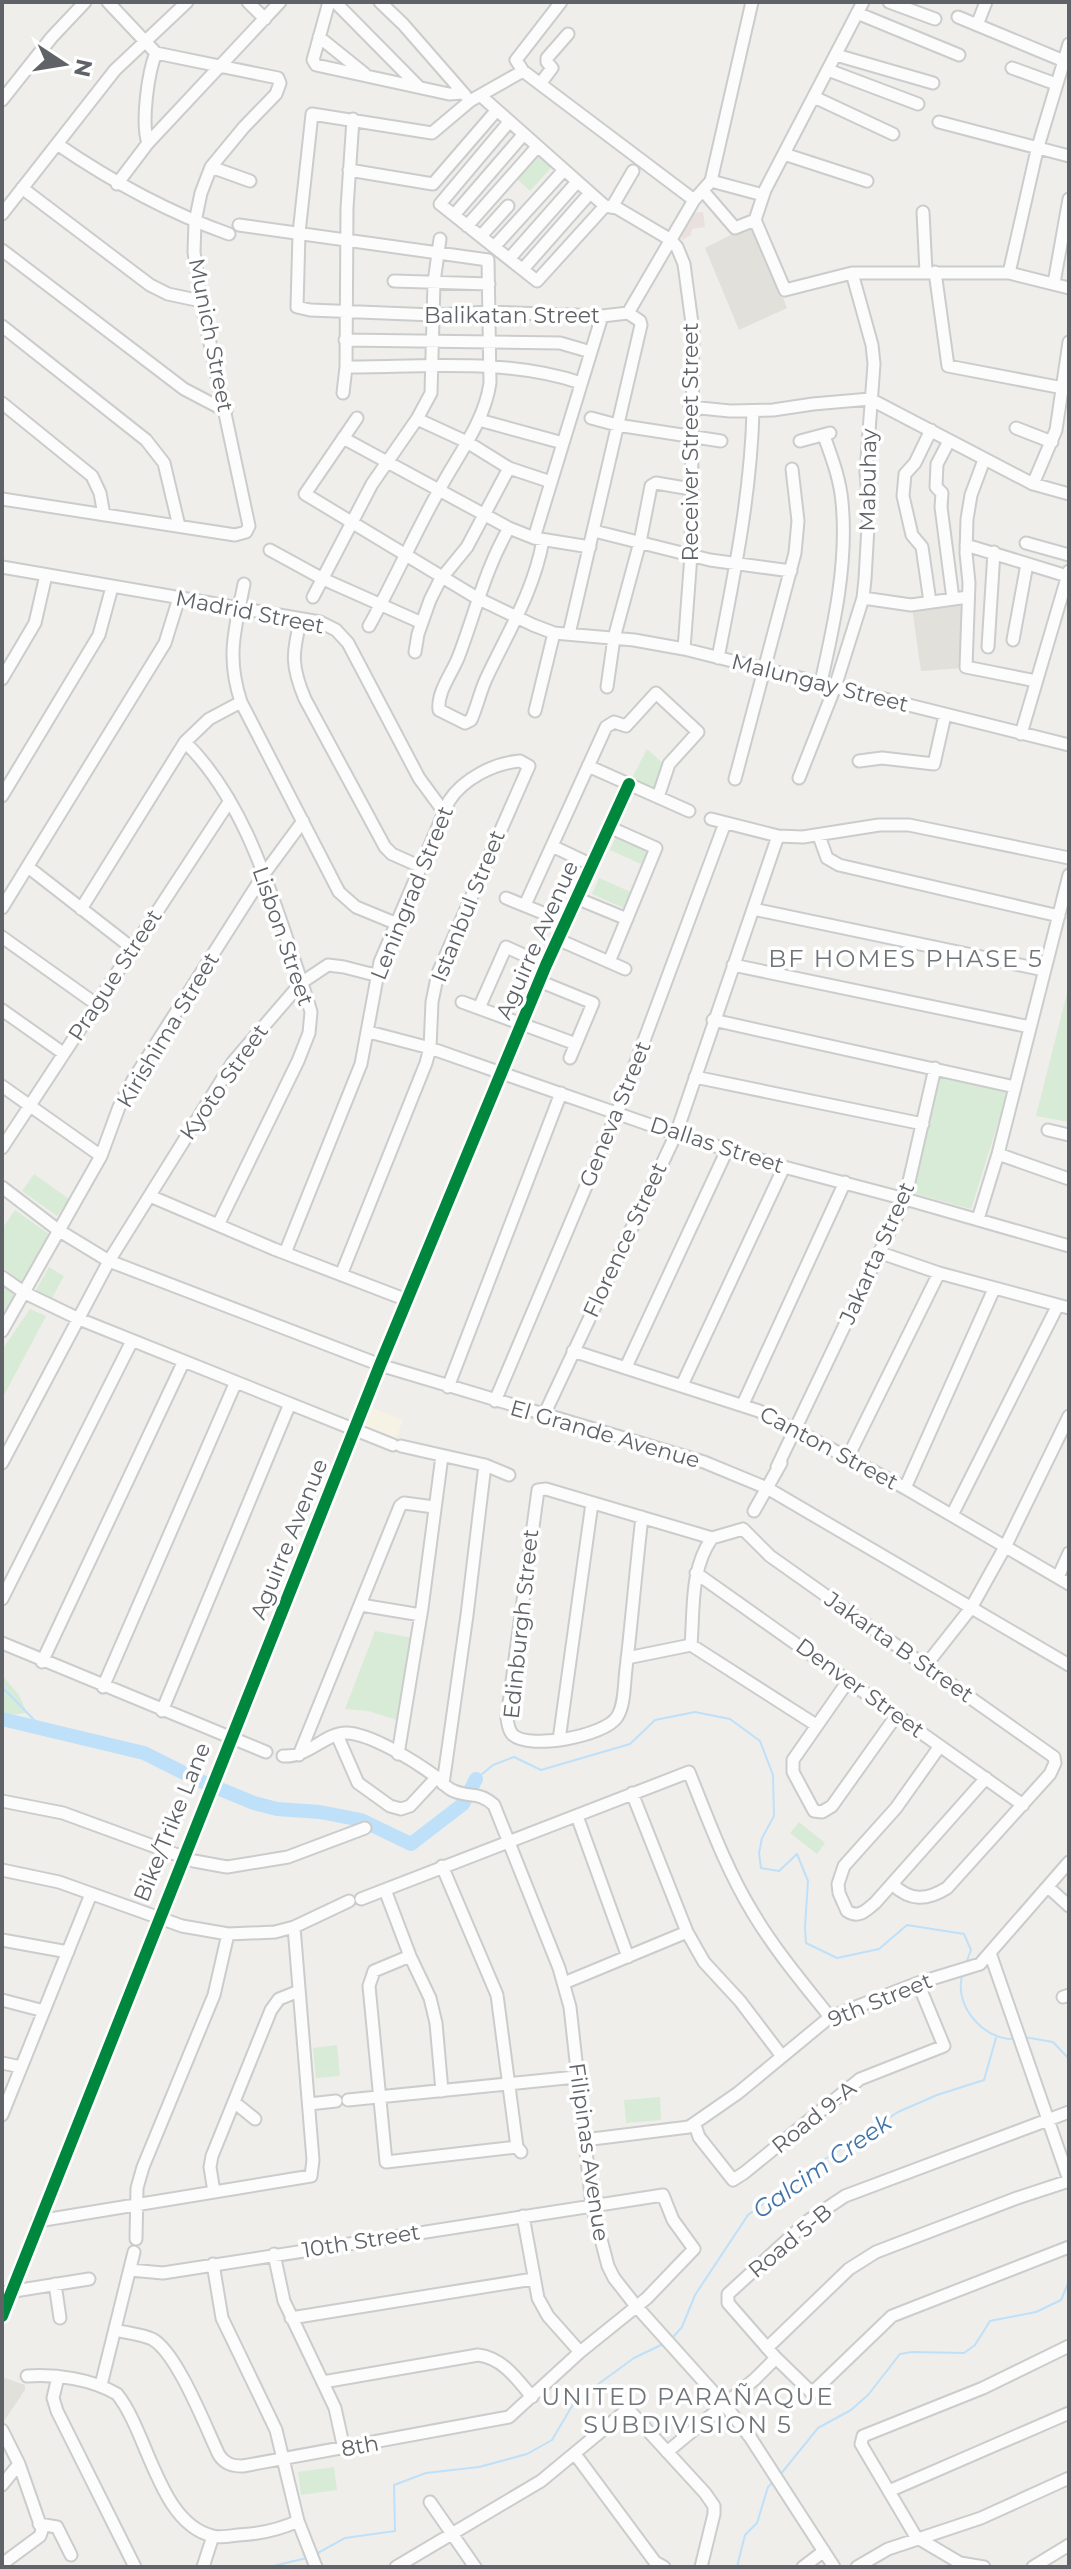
<svg xmlns="http://www.w3.org/2000/svg" width="1071" height="2569" font-family="Montserrat,sans-serif">
  <rect width="100%" height="100%" fill="#efeeea"/>
  <path fill="#f7f3e4" d="M372 1408 403 1420 395 1441 365 1429Z"/>
  <path fill="#e2e0da" d="M754 223 787 308 739 330 705 248Z
    M965 603 963 668 921 671 912 608Z
    M2 2377 25 2385V2390L4 2421Z"/>
  <path fill="#eae0de" d="M703 212 705 227 692 229 691 235 682 240V231L692 213Z"/>
  <path fill="#d8ebd6" d="M536 152 552 167 530 191 514 176Z
    M647 749 666 766 657 793 631 780Z
    M617 834 650 849 643 865 610 850Z
    M599 878 633 893 626 909 592 894Z
    M1069 985V1122L1036 1116Z
    M936 1070 1008 1091 971 1209 909 1192Z
    M34 1174 69 1199 57 1216 22 1191Z
    M15 1210 49 1234 24 1283 2 1267V1229Z
    M49 1267 64 1276 52 1298 36 1290Z
    M2 1283 19 1295 2 1322Z
    M30 1309 46 1316 2 1399V1350Z
    M375 1631 413 1638 397 1720 368 1711 345 1709Z
    M2 1675 19 1695 27 1713 2 1716Z
    M799 1822 825 1843 817 1854 790 1833Z
    M337 2045 340 2076 316 2078 313 2048Z
    M660 2097 661 2120 626 2123 624 2100Z
    M334 2467 337 2490 301 2495 298 2472Z"/>
  <g fill="none" stroke-linecap="round" stroke-linejoin="round">
    <path stroke="#bfe0f9" stroke-width="2" d="M2 1687 45 1731
      M476 1779 493 1765 514 1757 541 1770 630 1744 655 1720 695 1712 730 1719 760 1741 773 1775 774 1816 762 1838 759 1853 761 1868 779 1871 797 1854 808 1881 805 1927 806 1943 837 1958 879 1949 907 1925 964 1934 971 1950 966 1963
      M963 1973C952 2003 982 2040 1014 2039
      M1024 2037 1053 2042 1069 2059
      M674 2336 682 2327 695 2295 748 2215 808 2170 898 2112 937 2095 984 2080 996 2038
      M780 2475 818 2428 851 2410 868 2395 900 2354 912 2352 964 2353 975 2345 990 2321 1036 2312 1061 2300 1069 2281
      M316 2554 345 2538 395 2531 394 2485 426 2473 479 2467 527 2454 552 2440 575 2401 634 2358 663 2344
      M269 2567 307 2558
      M737 2567 745 2535 757 2523 768 2487 773 2482"/>
    <path stroke="#bfe0f9" stroke-width="14" d="M2 1719 144 1753 198 1780 254 1803 277 1809 320 1812 361 1820 411 1844 463 1804 476 1779"/>
    <g stroke="#cbcccc" stroke-width="15">
      <path id="minor" d="M108 2 156 53
        M248 2 265 19
        M329 2 313 60 316 65 449 94 463 93
        M335 2 419 87
        M380 2 403 24 465 95
        M889 2 935 19
        M857 13 959 55
        M958 17 1064 61
        M977 25 986 2
        M319 37 365 74
        M836 55 933 83
        M1012 68 1056 84
        M828 70 918 104
        M523 71 516 60 561 2
        M540 84 552 68 547 62V58L568 34
        M481 96 605 206
        M814 97 893 134
        M2 100 52 37 85 2
        M509 122 440 204 537 281 605 206
        M939 122 1069 156
        M148 143C141 123 148 72 156 53
        M57 144C111 181 167 212 229 234
        M784 154 867 181
        M211 167 250 181
        M349 170 433 184 496 111
        M711 181 763 195
        M117 184 148 143 280 2
        M22 188 150 285 168 294 201 301
        M704 192 735 228 755 220 765 190 863 2
        M694 200 523 71 470 101 432 133 312 114 299 233 297 307 310 310 434 315 489 312 602 316 628 313 694 200 711 181 752 2
        M605 206 617 208 671 240 677 247 684 264 693 331 691 555 684 649
        M612 207 633 171
        M923 212 926 272
        M2 214 115 70 187 2
        M454 215 523 135
        M755 220 785 290 852 273H1009L1069 288
        M239 225 488 260 490 383C484 424 456 457 437 494 413 537 393 583 369 626
        M467 226 537 147
        M481 236 508 206
        M494 247 564 170
        M2 250 184 389 226 411
        M509 259 577 182
        M523 269 590 193
        M935 272 948 366 1063 388
        M1009 273 1037 150 1069 44
        M394 281 489 284
        M1054 283 1069 199
        M2 326 146 440 164 463 179 526
        M345 340 560 343 591 352
        M346 367C424 367 507 358 581 383
        M343 393 346 367 347 208 353 119
        M2 403 92 476 100 493 104 515
        M690 407 730 411 773 410 813 404 870 399 1033 484 1069 494
        M357 418 305 494 477 598 533 625 554 633 634 640 684 649 1069 745
        M591 418 617 425 721 441
        M417 419 467 442 509 468 551 482
        M479 420 563 443
        M1016 428 1052 442
        M343 438 509 528 534 538 590 547
        M800 441 830 433
        M949 441 937 464 936 487 942 493 941 507 953 599
        M984 460 971 495 967 519 966 553 969 583 966 667 1036 681
        M1033 484 1056 430 1069 342
        M2 499 235 535 246 532 249 526 201 301 194 252 195 222 201 193 211 167 244 127 276 94 280 83 278 78 156 53
        M509 528C485 569 475 614 458 658 451 675 437 692 439 710L465 723 471 720C477 707 480 692 486 679 508 632 534 591 543 540
        M594 531 710 560 791 571
        M534 538 602 316
        M1026 543 1069 555
        M966 545 1067 576
        M270 550 323 579 422 623
        M2 567 320 622 336 630 348 643 419 778 444 812
        M244 584C235 629 226 657 241 702L339 892 356 907 395 923
        M313 597 372 484 417 419 431 393 434 282 440 239
        M863 598 911 605 968 597
        M930 602 922 547 912 535 903 496 905 474 915 463 931 430
        M301 619C292 653 291 666 305 699L385 847 392 854 419 866
        M569 634 641 325 640 321 628 313
        M1013 640 1027 564
        M988 647 994 552
        M415 652 418 634 430 600 440 580 467 547 509 468
        M718 658C734 576 751 493 753 411
        M2 679 35 623 46 575
        M821 682C834 625 848 562 842 502 840 479 832 458 824 436
        M607 687 614 638 640 542 651 486 656 483 691 489
        M535 711 554 633
        M1021 734 1069 571
        M185 742C240 796 266 877 290 948 297 969 305 991 311 1012L309 1033 298 1061 218 1225
        M859 761 882 758 934 764 945 715
        M588 766 689 811
        M799 778 835 687 863 598 865 579 869 509 866 472 874 364 872 345 852 273
        M735 779 795 553 798 521 792 469
        M2 796 99 635 112 587
        M711 819 778 836 803 837 879 825H909L1069 858
        M609 827 656 848 609 962
        M819 836 827 858 839 865 1059 916
        M552 846 592 865
        M28 867 132 948
        M506 898 565 922
        M576 898 627 919
        M525 905 606 727 614 722 626 726 656 693 698 732 669 764 658 797
        M2 908 165 643 179 598
        M81 909 185 742 209 719 241 702
        M753 909 1044 970
        M2 937 96 1004
        M557 939 625 969
        M733 965 1030 1027
        M539 981 593 1003 570 1058
        M462 1002 576 1044
        M479 1008 506 947 546 965
        M2 1010 63 1053
        M713 1020 1015 1087
        M369 1032 430 1048 676 1134 784 1167 905 1199 1069 1246
        M695 1077 923 1124
        M2 1086 101 1156
        M1048 1130 1069 1135
        M2 1148 229 802
        M998 1154 1069 1179
        M2 1187 58 1230 109 1261 383 1366 704 1462 767 1488 1069 1665
        M150 1196 274 1249 407 1300
        M978 1219 998 1154 1069 875
        M285 1253 361 1064 380 962 449 801C463 779 494 763 520 761L529 766 438 973 432 1002 430 1048 426 1063 341 1275
        M881 1253 939 1273 1069 1308
        M112 1256 233 1062 301 983 328 965 344 967 375 975
        M2 1277 25 1293 79 1319 393 1445
        M2 1331 101 1156 119 1107 133 1080 264 874 303 821
        M573 1351 759 1411 905 1488 1069 1584
        M626 1367 727 1150
        M682 1385 784 1167
        M448 1387 561 1093
        M495 1401 617 1113 725 823
        M743 1404 845 1182
        M544 1415 676 1134 778 836
        M401 1446 485 1465 509 1475
        M848 1457 939 1273
        M2 1463 109 1261
        M777 1467 905 1199 935 1068
        M905 1488 994 1289
        M754 1511 781 1463
        M952 1515 1058 1305
        M642 1517C636 1568 632 1619 626 1669 624 1684 625 1705 617 1717 605 1736 530 1750 513 1735 508 1730 508 1724 507 1718L538 1490 546 1489 712 1538 743 1529
        M743 1529 770 1556 1054 1757 1055 1763 1050 1774 947 1888C926 1901 910 1901 892 1884
        M696 1573 1023 1805
        M1058 1577 1069 1553
        M2 1599 132 1341
        M361 1605 421 1615
        M2 1643 266 1752
        M691 1645C694 1609 690 1569 712 1538
        M627 1658 691 1645 816 1725
        M42 1662 183 1363
        M926 1665 971 1608 1005 1547 1069 1416
        M848 1681 793 1760V1772L814 1811 822 1812 832 1806 896 1716
        M103 1687 235 1384
        M162 1711 289 1406
        M337 1735 358 1783 390 1806 401 1809 410 1806 437 1777
        M559 1740 592 1503
        M940 1746 896 1808 844 1866 838 1884 839 1893 847 1911C859 1919 866 1910 875 1903L986 1778
        M398 1754 422 1608 442 1456
        M299 1755 400 1506 404 1503 434 1507
        M283 1756C308 1758 325 1733 346 1733 370 1733 416 1762 435 1776 442 1781 446 1788 454 1791 471 1798 478 1791 494 1805L559 1968 570 2007 592 2205 608 2266 614 2278 636 2306 724 2404 750 2437 834 2567
        M443 1784 467 1615 485 1465
        M632 1793 687 1932 704 1962 740 2001 781 2055
        M2 1801 63 1813 194 1861 227 1867 288 1857 365 1828
        M577 1816 628 1957
        M442 1866 497 1995 517 2147 521 2152
        M2 1870 59 1882 182 1926 228 1934 275 1932 294 1927 349 1901
        M1048 1887 1069 1906
        M385 1890 410 1956 430 1998 436 2023 442 2091
        M361 1899 689 1772C708 1819 726 1869 753 1913 775 1950 803 1983 830 2017
        M2 1940 68 1952
        M990 1953 1069 2180
        M410 1956 374 1971 369 1986 386 2162 517 2147
        M564 1983 687 1932
        M1063 1997 1069 1995
        M2 2000 44 2011
        M2 2063 21 2067
        M348 2100 576 2077
        M234 2102 255 2119
        M309 2104 336 2101
        M1069 2112 845 2196 809 2220 728 2294V2303L776 2358 812 2393 892 2316 1069 2247
        M2 2115 91 1894
        M695 2125 699 2137 733 2180 744 2173 860 2079 944 2046 918 1983
        M584 2140 689 2127 738 2093 830 2017 918 1983 980 1964 1069 1862
        M214 2192 210 2167 212 2156 271 2010 279 1999 299 1991
        M523 2216 538 2298 548 2316 580 2352
        M38 2221 311 2176 313 2160 294 1927
        M136 2239 137 2188 143 2167 214 1995 228 1934
        M274 2254 284 2301 335 2408 344 2449
        M213 2264 222 2318 276 2430 298 2521 316 2567
        M55 2284 60 2318
        M2 2293 89 2279
        M2 2316 380 1365 546 965 629 784
        M291 2318 533 2279
        M115 2330C127 2333 141 2334 152 2339 177 2352 206 2428 219 2455 225 2464 232 2466 243 2466L509 2417 580 2352 647 2298 694 2249 673 2220 663 2195 163 2273 130 2270
        M767 2348 849 2269 876 2252 1017 2198 1069 2181
        M27 2376C57 2374 91 2379 117 2394 148 2432 159 2524 213 2536 220 2538 230 2536 238 2535 259 2534 279 2530 298 2521
        M58 2377 53 2398 57 2411 135 2567
        M323 2382 478 2355C503 2358 517 2379 532 2397
        M101 2385 134 2252
        M2 2430 19 2464 42 2530 40 2536 2 2564
        M667 2452 755 2379 776 2358
        M575 2454 655 2562 664 2567
        M2 2485 19 2464
        M889 2491 1069 2413
        M430 2502 475 2567
        M39 2524 57 2527 71 2555
        M203 2567 213 2536
        M396 2567 541 2481 628 2409 705 2493 714 2506V2514L701 2567
        M803 2567 824 2551
        M857 2567 888 2549 981 2518 1069 2478
        M984 2567 960 2563 916 2537 861 2444 863 2436 983 2388 1069 2346
        M1033 2567 1069 2545"/>
    </g>
    <use href="#minor" stroke="#fdfcfc" stroke-width="11"/>
    <g stroke="#fff" stroke-width="17">
      <path id="cycleway" d="M2 2316 380 1365 546 965 629 784"/>
    </g>
    <use href="#cycleway" stroke="#00873e" stroke-width="12"/>
  </g>
  <g text-anchor="middle" dominant-baseline="central" stroke-width="7" stroke-linejoin="round" paint-order="stroke">
    <g font-size="22" fill="#5f6368" stroke="#fff">
      <text x="512" y="315">Balikatan Street</text>
      <text transform="translate(211 335) rotate(79)">Munich Street</text>
      <text transform="translate(690 442) rotate(-90)">Receiver Street Street</text>
      <text transform="translate(868 480) rotate(-89)">Mabuhay</text>
      <text transform="translate(250 612) rotate(11)">Madrid Street</text>
      <text transform="translate(820 683) rotate(14)">Malungay Street</text>
      <text transform="translate(412 893) rotate(-68)">Leningrad Street</text>
      <text transform="translate(468 906) rotate(-68)">Istanbul Street</text>
      <text transform="translate(283 936) rotate(71)">Lisbon Street</text>
      <text transform="translate(537 940) rotate(-66)">Aguirre Avenue</text>
      <text transform="translate(115 975) rotate(-57)">Prague Street</text>
      <text transform="translate(168 1030) rotate(-59)">Kirishima Street</text>
      <text transform="translate(224 1082) rotate(-55)">Kyoto Street</text>
      <text transform="translate(615 1114) rotate(-68)">Geneva Street</text>
      <text transform="translate(717 1145) rotate(18)">Dallas Street</text>
      <text transform="translate(625 1240) rotate(-65)">Florence Street</text>
      <text transform="translate(877 1253) rotate(-66)">Jakarta Street</text>
      <text transform="translate(605 1434) rotate(16)">El Grande Avenue</text>
      <text transform="translate(829 1448) rotate(28)">Canton Street</text>
      <text transform="translate(289 1539) rotate(-68)">Aguirre Avenue</text>
      <text transform="translate(521 1624) rotate(-84)">Edinburgh Street</text>
      <text transform="translate(899 1647) rotate(35)">Jakarta B Street</text>
      <text transform="translate(860 1688) rotate(36)">Denver Street</text>
      <text transform="translate(172 1822) rotate(-68)">Bike/Trike Lane</text>
      <text transform="translate(880 2000) rotate(-22)">9th Street</text>
      <text transform="translate(814 2117) rotate(-39)">Road 9-A</text>
      <text transform="translate(589 2152) rotate(82)">Filipinas Avenue</text>
      <text transform="translate(361 2241) rotate(-9)">10th Street</text>
      <text transform="translate(790 2241) rotate(-40)">Road 5-B</text>
      <text transform="translate(360 2446) rotate(-10)">8th</text>
    </g>
    <g font-size="24" letter-spacing="2" fill="#70757a" stroke="#fff">
      <text x="906" y="958">BF HOMES PHASE 5</text>
      <text x="688" y="2396">UNITED PARAÑAQUE<tspan x="688" dy="28">SUBDIVISION 5</tspan></text>
    </g>
    <g font-size="24" font-style="italic" fill="#4174aa" stroke="#fff">
      <text transform="translate(822 2166) rotate(-35)">Galcim Creek</text>
    </g>
  </g>
  <rect width="1071" height="2569" fill="none" stroke="#5f6368" stroke-width="8"/>
  <g transform="translate(64 64) rotate(102)" stroke="#ffffff" stroke-width="6" paint-order="stroke">
  <path d="M0-6L14 30L0 20L-14 30Z" fill="#5f6368"/>
  <text y="-12" font-size="22" font-weight="bold" text-anchor="middle" fill="#5f6368">N</text>
  </g>
</svg>
